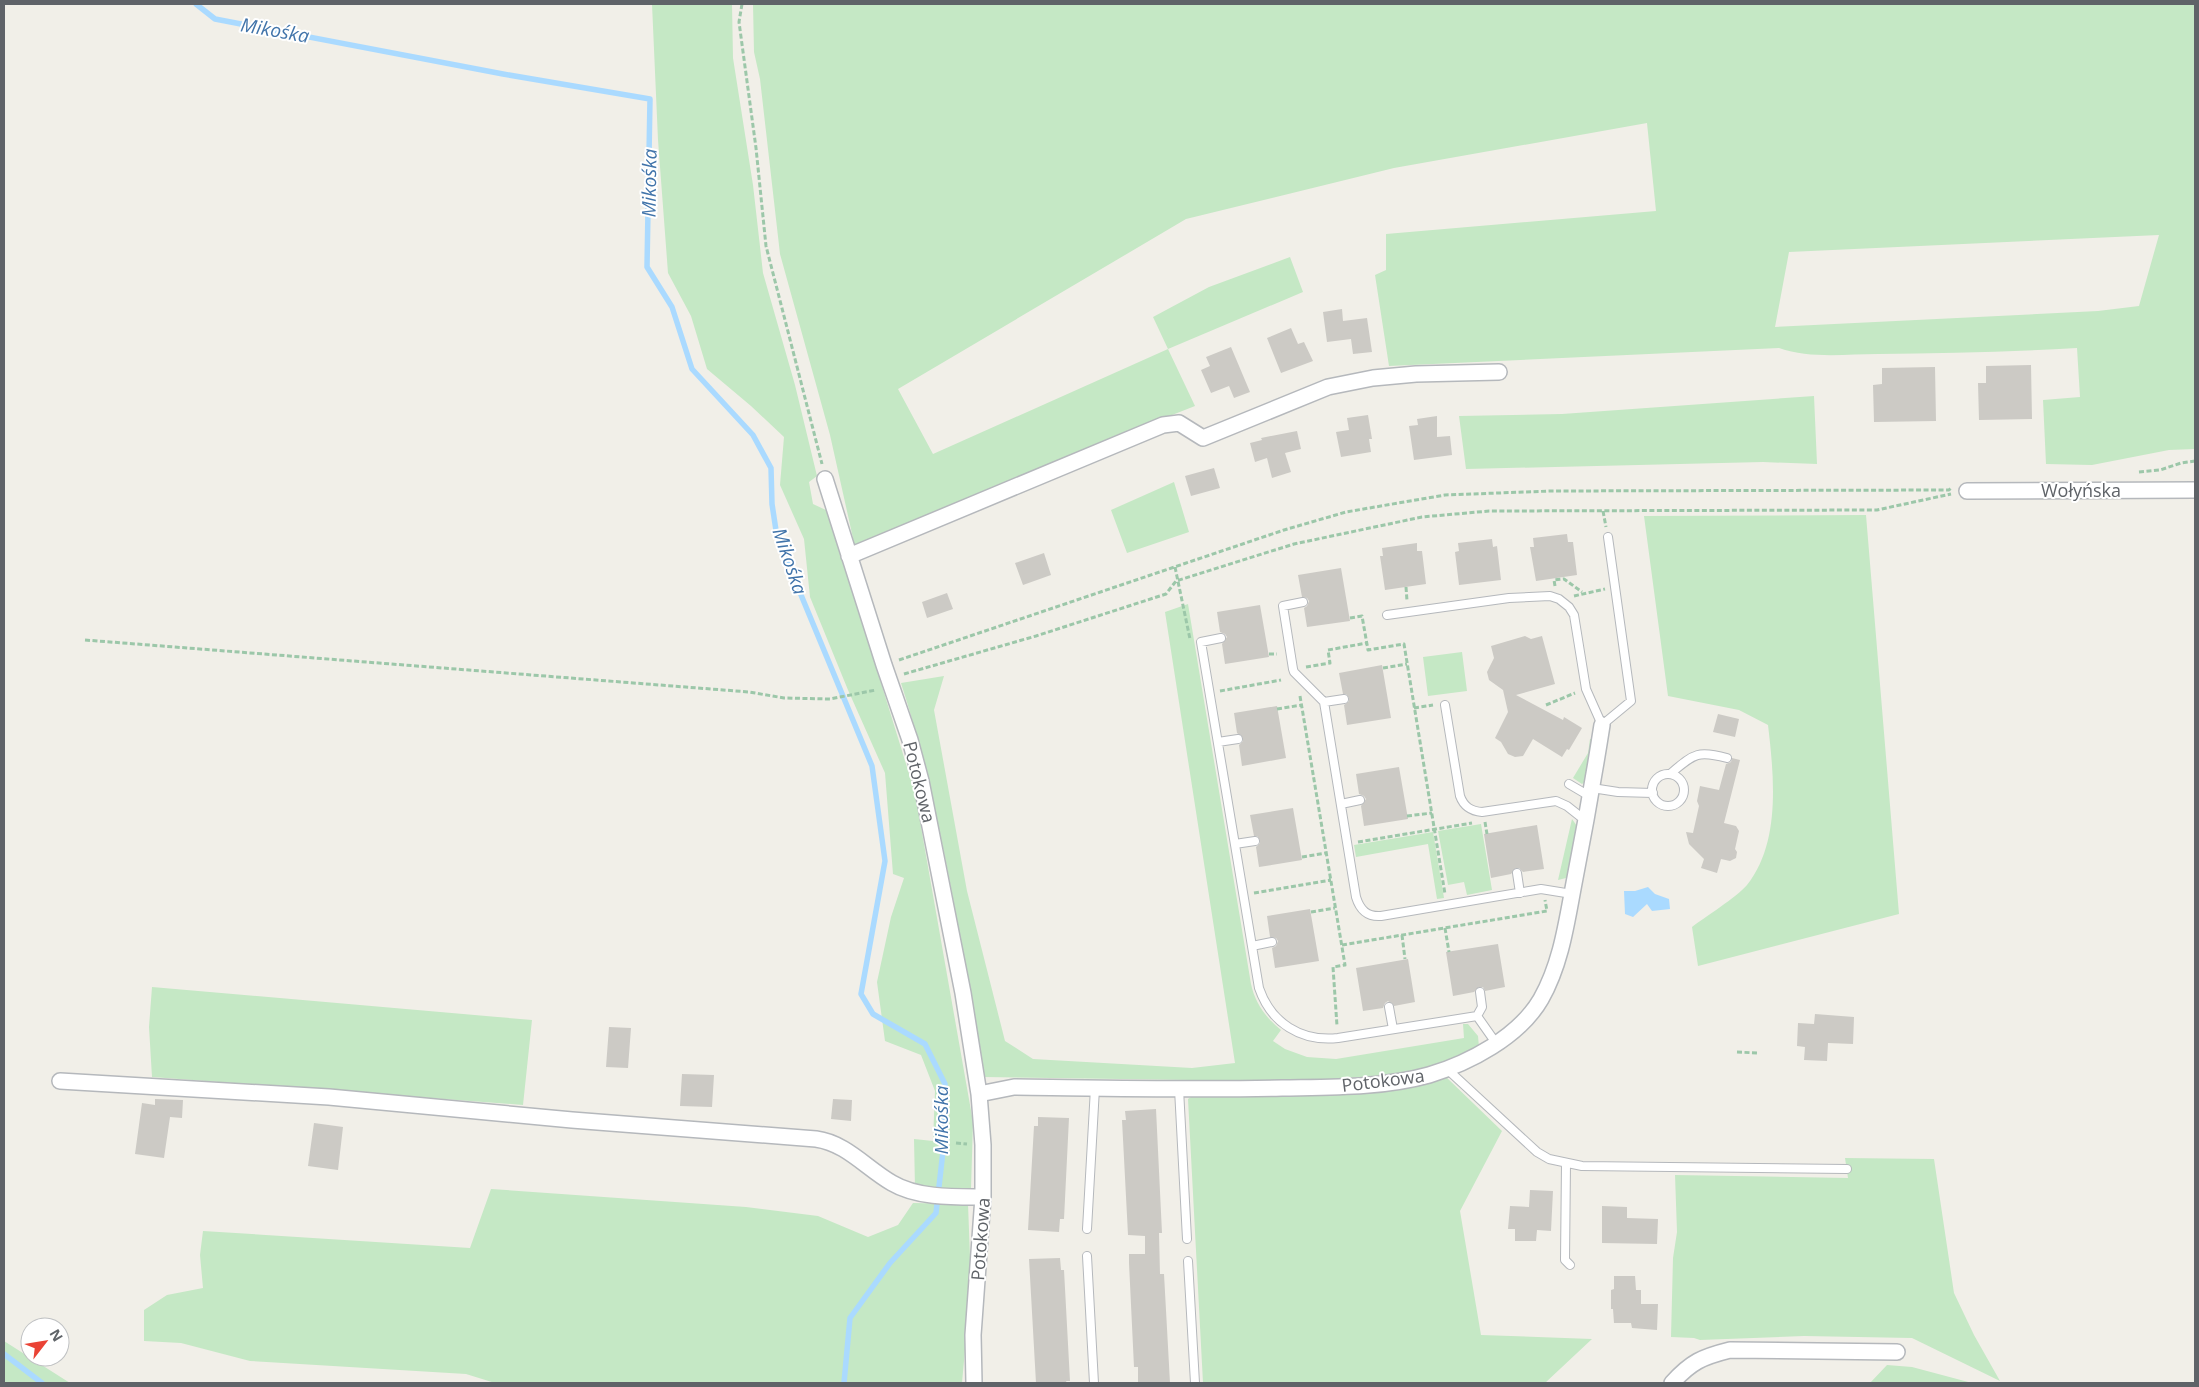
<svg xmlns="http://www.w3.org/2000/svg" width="2199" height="1387" font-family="'Open Sans',sans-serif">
  <rect width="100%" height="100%" fill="#f1efe8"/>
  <path fill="#c5e8c5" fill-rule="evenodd" d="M652 4H732L733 58 753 185 763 273 795 385 817 476 809 482 813 504 828 511 915 793 973 1122 971 1189 915 1188 914 1139 933 1141 935 1091 921 1055 885 1041 877 982 891 917 904 878 893 874 885 773 848 690 810 597 804 539 780 485 784 437 751 406 707 369 691 316 668 273 658 140Z
    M753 4H2195V449L2169 450 2092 465 2046 464 2043 400 2080 397 2077 348C2010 352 1944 353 1878 354 1846 354 1810 359 1779 348L1389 366 1375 275 1386 270V234L1656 211 1647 123 1394 168 1186 219 898 389 933 454 1168 349 1153 317 1209 287 1290 257 1303 292 1168 349 1195 406 1060 459 855 547 830 435 780 254 760 79 754 52ZM2159 235 2139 306 2098 311 1775 327 1789 252Z
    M1814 396 1817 464 1763 462 1466 469 1459 416 1562 414Z
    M1174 482 1189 532 1127 553 1111 510Z
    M1866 515 1899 914 1698 966 1692 927C1705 917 1737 897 1747 885 1781 842 1774 776 1768 725L1739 710 1668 696 1644 516Z
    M1188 604 1251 984C1255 1003 1266 1018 1281 1030L1273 1041 1285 1049 1307 1057 1336 1059 1464 1038 1463 1024H1468L1478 1036 1479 1047 1437 1065 1397 1074 1324 1080 1259 1081 984 1077C961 945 942 811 901 683L944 676 934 710 967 891 1005 1041 1033 1059 1192 1068 1235 1063 1165 612Z
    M1462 652 1467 691 1428 696 1423 657Z
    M1590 739H1592L1585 782 1582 784 1573 778 1588 753Z
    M1572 819 1577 826 1570 877 1558 880Z
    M1481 824 1492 890 1467 895 1464 882 1448 885 1438 831Z
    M1433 832 1444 898 1437 899 1428 844 1356 857 1354 845Z
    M152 987 532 1020 523 1105 152 1077 149 1027Z
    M1445 1076 1502 1131 1460 1211 1481 1335 1592 1339 1545 1383H1203L1188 1099 1194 1095 1348 1094 1403 1087Z
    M1845 1158 1934 1159 1954 1293 1974 1335 2000 1381 1912 1338 1804 1336 1700 1340 1694 1338 1671 1337 1673 1258 1677 1232 1675 1175 1848 1178Z
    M491 1189 746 1207 818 1216 868 1237 898 1225 913 1203 968 1204 971 1283 962 1383H495L466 1374 250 1361 181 1343 144 1341V1310L167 1295 203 1288 200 1255 203 1231 470 1248Z
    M4 1341 70 1383H4Z
    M1887 1365 1912 1367 1972 1383H1870Z"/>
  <path fill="#aadaff" d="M1648 887 1655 894 1669 899 1670 909 1652 911 1647 904 1633 917 1625 914 1624 891H1635Z"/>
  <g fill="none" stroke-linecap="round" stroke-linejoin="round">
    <path stroke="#aadaff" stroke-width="5.5" d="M196 4 215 19 503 74 650 99 647 267 672 307 692 369 753 435 771 468 772 504 777 537 872 766 885 861 861 994 873 1014 925 1044 945 1084 944 1142 936 1213 890 1263 850 1318 844 1383
      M4 1354 42 1383"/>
  </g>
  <path fill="#cccac5" d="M1342 309 1343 321 1367 318 1372 352 1353 354 1351 339 1327 342 1323 312Z
    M1291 328 1298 344 1304 342 1313 361 1281 373 1267 338Z
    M1231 347 1250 392 1234 398 1229 386 1211 393 1201 370 1210 366 1206 357Z
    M2031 365 2032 419 1979 420 1978 383H1986V366Z
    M1935 367 1936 421 1874 422 1873 385 1882 384V368Z
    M1368 415 1372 439H1369L1371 452 1341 457 1336 432 1349 430 1347 418Z
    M1437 416V437L1450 436 1452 455 1414 460 1409 426 1418 425 1417 419Z
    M1297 431 1301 449 1285 453 1291 472 1272 478 1267 458 1255 462 1250 443 1262 440 1261 438Z
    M1214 468 1220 488 1191 496 1185 476Z
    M1567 534 1568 542H1573L1577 575 1536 581 1530 547H1534L1533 538Z
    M1492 539 1493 547 1497 546 1501 580 1459 585 1455 552 1459 551 1458 543Z
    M1417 543V551H1422L1426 584 1385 590 1380 556H1383L1382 548Z
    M1044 553 1051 575 1023 585 1015 563Z
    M1341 568 1350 621 1307 627 1304 608 1307 606 1309 601 1307 598 1302 597 1298 575Z
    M947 593 953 609 927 618 922 602Z
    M1260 605 1269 657 1225 664 1222 644 1227 637 1225 634 1220 632 1217 612Z
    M1525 636 1531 639 1542 636 1555 684 1516 695 1563 720 1564 717 1582 728 1569 750 1567 749 1562 757 1533 739 1523 756 1515 757 1508 754 1501 742 1495 738 1508 712 1503 690 1489 680 1487 672 1494 658 1491 646Z
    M1382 665 1391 718 1347 725 1344 705 1349 701V698L1346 694H1343L1339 673Z
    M1277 706 1286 758 1242 766 1239 745 1243 741V738L1237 733 1234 713Z
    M1718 714 1739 719 1735 737 1713 732Z
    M1732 758 1740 760 1724 823 1736 826 1739 831 1735 849 1737 852 1736 858 1730 861 1721 859 1717 873 1701 868 1704 859 1689 844 1686 832 1693 833 1699 806 1697 801 1700 786 1719 790 1726 764 1731 762Z
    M1399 767 1408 819 1364 826 1361 806 1366 799 1364 796 1359 794 1356 774Z
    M1293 808 1302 860 1259 867 1256 847 1260 843V840L1257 836H1254L1250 815Z
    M1537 825 1544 869 1523 872 1519 868H1516L1511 874 1491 878 1484 834Z
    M1310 909 1319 961 1275 968 1272 948 1276 946 1278 941 1276 938 1270 937 1267 916Z
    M1498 944 1505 987 1485 991 1483 987H1479L1474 992 1453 996 1446 952Z
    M1408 959 1415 1002 1394 1006 1388 1001 1385 1003 1383 1008 1363 1011 1356 968Z
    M1815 1014 1854 1017 1853 1044 1828 1043 1827 1061 1804 1060 1805 1047 1797 1046 1798 1023 1814 1024Z
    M609 1027 631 1028 628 1068 606 1067Z
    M682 1074 714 1075 712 1107 680 1106Z
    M155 1099 183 1100 182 1118 170 1117 164 1158 135 1154 142 1103 155 1105Z
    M833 1099 852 1100 851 1121 831 1119Z
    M1156 1109 1162 1233H1159L1160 1274H1164L1170 1383H1138V1367H1134L1129 1263V1254H1145V1236L1128 1235 1122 1120H1126L1125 1111Z
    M1038 1117 1069 1118 1064 1219H1060L1059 1232 1028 1230 1034 1126H1038Z
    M314 1123 343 1127 338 1170 308 1166Z
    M1530 1190 1553 1191 1551 1231 1537 1230 1536 1241H1515V1229H1508L1510 1206 1529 1207Z
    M1602 1206 1627 1207V1218L1658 1219 1657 1244 1602 1243Z
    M1060 1258 1061 1270H1064L1070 1381H1066L1067 1383H1036L1029 1259Z
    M1614 1276H1635L1636 1290H1641V1304H1658L1657 1330 1632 1328 1631 1323H1614L1613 1309H1611V1290L1614 1289Z"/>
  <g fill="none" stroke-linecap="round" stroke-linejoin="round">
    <g stroke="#b5b8bc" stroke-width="10">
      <path id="lane" d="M1303 602 1283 606 1293 669 1294 672 1324 702 1356 897C1360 910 1367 917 1381 916L1541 889 1572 894
        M1387 615 1509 598 1550 596 1559 599 1569 607 1574 615 1586 689 1602 725 1631 701 1608 537
        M1221 638 1201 642 1259 988C1271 1023 1301 1042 1338 1038L1477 1016 1496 1043
        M1324 702 1344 699
        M1445 705 1460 796C1464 807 1471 811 1482 812L1556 801 1567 806 1586 821
        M1218 742 1238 739
        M1670 774C1694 754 1697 750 1727 758
        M1652 790a16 16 0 1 1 32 0a16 16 0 1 1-32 0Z
        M1569 784 1591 797
        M1592 788 1618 792 1653 793
        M1341 804 1360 800
        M1235 844 1255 841
        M1517 873 1520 893
        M1252 946 1272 942
        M1389 1007 1393 1029
        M1477 1016 1482 1007 1480 992
        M1447 1069 1537 1152 1549 1159 1582 1166 1847 1169
        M1179 1089 1187 1239
        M1566 1163 1565 1260 1570 1265
        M1087 1229 1095 1088
        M1087 1256 1094 1383
        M1188 1261 1195 1383"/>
    </g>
    <g stroke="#b5b8bc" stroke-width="18">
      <path id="street" d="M825 479 884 665 910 740 921 781 963 993 979 1094 983 1145V1197L973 1335 974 1383
        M1967 491 2195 490
        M849 556 1163 425 1179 423 1203 438 1328 387 1373 378 1416 374 1499 372
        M60 1081 329 1097 572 1120 816 1139C846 1143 866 1168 892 1183 917 1198 954 1197 983 1197
        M979 1094 1014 1087C1103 1088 1193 1090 1282 1088 1331 1087 1382 1088 1429 1075 1469 1063 1519 1037 1541 999 1562 962 1567 919 1575 878 1585 827 1594 776 1602 725
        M1672 1383C1691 1362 1702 1357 1730 1350L1897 1352"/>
    </g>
    <path stroke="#9cc7a9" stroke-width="3" stroke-dasharray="5 2.5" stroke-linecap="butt" d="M742 4 739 22 756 148 766 246 822 464
      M2139 472 2160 470 2181 463 2195 461
      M1603 511 1606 527
      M1175 567 1190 639
      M1555 586 1554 580 1564 579 1582 592
      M1406 587 1407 601
      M1574 596 1605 589
      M1350 618 1362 616 1368 650 1404 644 1445 894
      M85 640 749 692 784 698 830 699 876 690
      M1269 654H1277
      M899 660 1284 530 1346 512 1445 495 1551 491 1949 490 1951 488
      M1306 667 1330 663 1328 650 1367 643
      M1383 668 1407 664
      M904 674 1036 636 1166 594 1176 581 1294 544 1422 517 1489 511 1877 510 1951 494
      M1220 691 1281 680
      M1300 696 1345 965 1333 967 1337 1026
      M1546 705 1575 693
      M1414 708 1433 705
      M1277 709 1302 705
      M1407 816 1432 813
      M1485 822 1487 834
      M1358 842 1472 823
      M1302 857 1326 853
      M1254 893 1331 880
      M1311 912 1335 908
      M1445 928 1449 952
      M1402 935 1405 959
      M1342 945 1547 911 1545 900
      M1737 1052 1757 1053
      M956 1143 967 1144"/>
    <use href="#lane" stroke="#fff" stroke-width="8"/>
    <use href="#street" stroke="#fff" stroke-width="15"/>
  </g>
  <g text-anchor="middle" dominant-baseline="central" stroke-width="4" stroke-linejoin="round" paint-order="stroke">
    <g font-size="18" fill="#5f6368" stroke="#fff">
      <text x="2081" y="490">Wołyńska</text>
      <text transform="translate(920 782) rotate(76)">Potokowa</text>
      <text transform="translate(1383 1080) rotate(-7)">Potokowa</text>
      <text transform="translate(980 1239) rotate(-86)">Potokowa</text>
    </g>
    <g font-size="19" font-style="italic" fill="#4174aa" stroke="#fff">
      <text transform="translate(275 30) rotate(10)">Mikośka</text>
      <text transform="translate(649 183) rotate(-89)">Mikośka</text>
      <text transform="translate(790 561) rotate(71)">Mikośka</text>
      <text transform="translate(941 1120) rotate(-90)">Mikośka</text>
    </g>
  </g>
  <rect width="2199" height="1387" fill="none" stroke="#5f6368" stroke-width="10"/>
  <g transform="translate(45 1342) rotate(59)"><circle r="24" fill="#ffffff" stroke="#bfc1c3"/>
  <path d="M0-4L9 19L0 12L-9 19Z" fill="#ea4335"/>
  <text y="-8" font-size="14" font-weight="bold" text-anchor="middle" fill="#5f6368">N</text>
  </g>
</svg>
